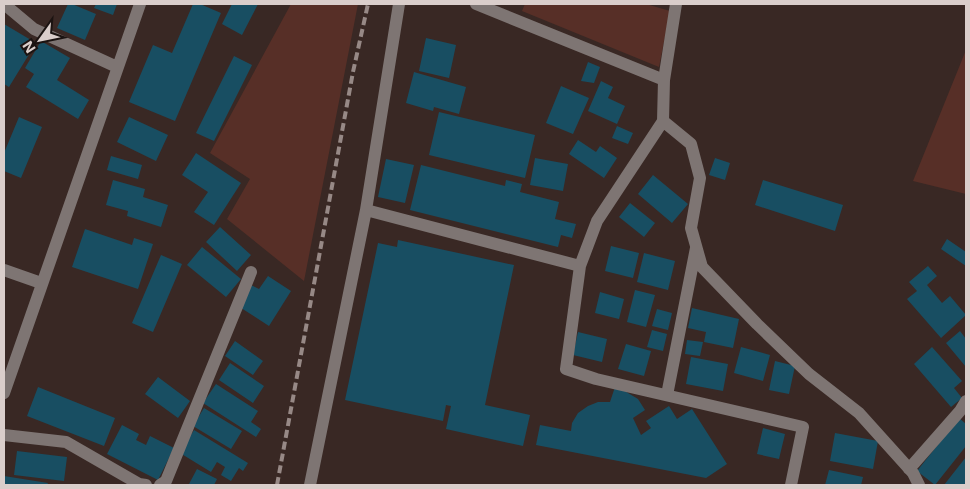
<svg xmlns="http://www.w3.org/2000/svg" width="970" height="489" font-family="Inter,sans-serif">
  <rect width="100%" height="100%" fill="#392824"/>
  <path fill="#572f27" d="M291 4H358L304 281 227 219 250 179 210 153Z
    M525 4H646L670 11 659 67 522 11Z
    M966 50V194L913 181Z"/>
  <path fill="#184e62" d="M68 4H72L96 14 85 40 57 28Z
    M96 4H117L113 15 94 8Z
    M193 4H200L221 13 175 121 129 102 153 45 172 53Z
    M232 4H258L242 35 222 24Z
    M4 24 36 43 9 87 4 84Z
    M426 38 456 45 449 78 419 71Z
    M41 41 70 58 57 80 89 100 78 119 26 87 34 74 25 68Z
    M234 56 252 65 214 141 196 133Z
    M588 62 600 67 594 83 581 81Z
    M414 72 466 87 459 114 434 107 433 111 406 103Z
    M601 81 613 87 608 98 625 106 617 124 588 111Z
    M561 86 589 98 573 134 546 123Z
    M439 112 535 135 525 178 429 155Z
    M19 117 42 127 21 178 4 171V153Z
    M129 117 168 135 156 161 117 142Z
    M617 126 633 133 628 144 612 138Z
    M578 140 596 152 600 146 617 158 604 178 569 154Z
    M196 153 241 183 214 225 194 212 208 192 182 175Z
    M111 156 142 165 138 179 107 170Z
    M535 158 568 164 563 191 530 185Z
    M715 158 730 163 725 180 709 175Z
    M386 159 414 165 405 203 378 197Z
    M421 165 505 186 506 180 522 184 520 192 559 202 555 219 576 224 572 238 561 235 558 247 410 210Z
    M653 175 688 204 672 223 638 194Z
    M113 180 145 189 143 197 168 205 161 227 127 216 128 211 106 205Z
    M763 180 843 205 835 231 755 205Z
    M630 203 655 223 644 237 619 217Z
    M220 227 251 255 237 271 206 242Z
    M85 229 132 245 134 238 153 244 138 289 72 267Z
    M947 239 966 252V266L941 249Z
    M398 240 514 265 485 405 530 415 523 446 446 429 451 406 446 405 443 421 345 400 378 243 397 247Z
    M611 246 639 253 633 278 605 271Z
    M202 247 241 279 226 297 187 265Z
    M644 253 675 261 668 290 637 282Z
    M161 255 182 264 153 332 132 323Z
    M928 266 937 276 927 285 942 303 950 296 966 315 941 338 907 299 917 291 909 282Z
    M268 276 291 291 269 326 238 306 251 285 259 289Z
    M635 290 655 295 646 327 627 322Z
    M600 292 624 299 619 319 595 313Z
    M692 308 739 319 733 348 704 342 706 332 688 328Z
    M657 309 672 313 668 330 652 326Z
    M652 330 667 334 663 351 647 347Z
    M960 331 966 339V367L946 343Z
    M578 332 607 339 602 362 573 355Z
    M687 340 703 342 700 356 685 354Z
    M235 341 263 361 253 375 225 356Z
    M626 344 651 351 644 376 618 369Z
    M741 347 770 355 763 381 734 373Z
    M932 347 962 381 954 388 962 398 951 407 914 364Z
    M691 357 728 364 723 391 686 384Z
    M775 361 795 366 789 394 769 390Z
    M230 363 264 386 253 403 219 380Z
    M158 377 190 401 178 418 145 394Z
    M216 384 258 411 251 422 261 429 256 437 203 403Z
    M38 387 115 418 104 446 27 416Z
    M615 387 623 390 638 399 645 410 633 418 641 435 651 428 646 421 669 406 677 419 692 409 727 464 706 478 536 445 540 425 571 431 572 423 578 413 588 406 598 402H610Z
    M204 408 242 431 231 449 193 426Z
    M959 418 966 424V446L935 485 917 471Z
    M122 425 139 434 136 440 146 445 150 436 174 448 158 480 107 454Z
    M763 428 785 434 779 459 757 454Z
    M194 430 248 463 243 471 239 468 231 481 221 475 225 467 217 462 211 472 180 453Z
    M835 433 878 441 873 469 830 461Z
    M17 451 67 457 64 481 14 475Z
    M966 457V485H944Z
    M197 469 217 479 214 485H192L189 484Z
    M829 470 863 477 861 485H825Z
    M4 476 48 483 47 485H4Z"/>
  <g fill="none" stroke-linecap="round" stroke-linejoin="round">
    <path stroke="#7e7573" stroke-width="12" d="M4 4 34 29 117 67
      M476 4 664 80
      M676 4 664 80 663 121 597 221 580 266 566 369 596 379 803 427 791 485
      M663 121 691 144 700 178 691 228 702 267 757 324 809 374 859 413 913 473 919 485
      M366 210 580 266
      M4 270 41 283
      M4 393 140 4
      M667 395 696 248
      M4 435 66 442 139 484 146 485
      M909 469 960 411 966 401
      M160 485 166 481 251 272
      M310 485 366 210 399 4"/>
    <path stroke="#978986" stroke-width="4" stroke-dasharray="8 4" stroke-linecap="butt" d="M277 485 353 72 368 4"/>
  </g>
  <rect width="970" height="489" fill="none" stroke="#dacecb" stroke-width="10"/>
  <g transform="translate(40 40) rotate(237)" stroke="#1b1311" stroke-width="4" paint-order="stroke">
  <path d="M0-4L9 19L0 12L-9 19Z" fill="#dacecb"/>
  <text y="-8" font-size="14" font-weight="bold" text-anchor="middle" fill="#dacecb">N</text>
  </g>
</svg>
